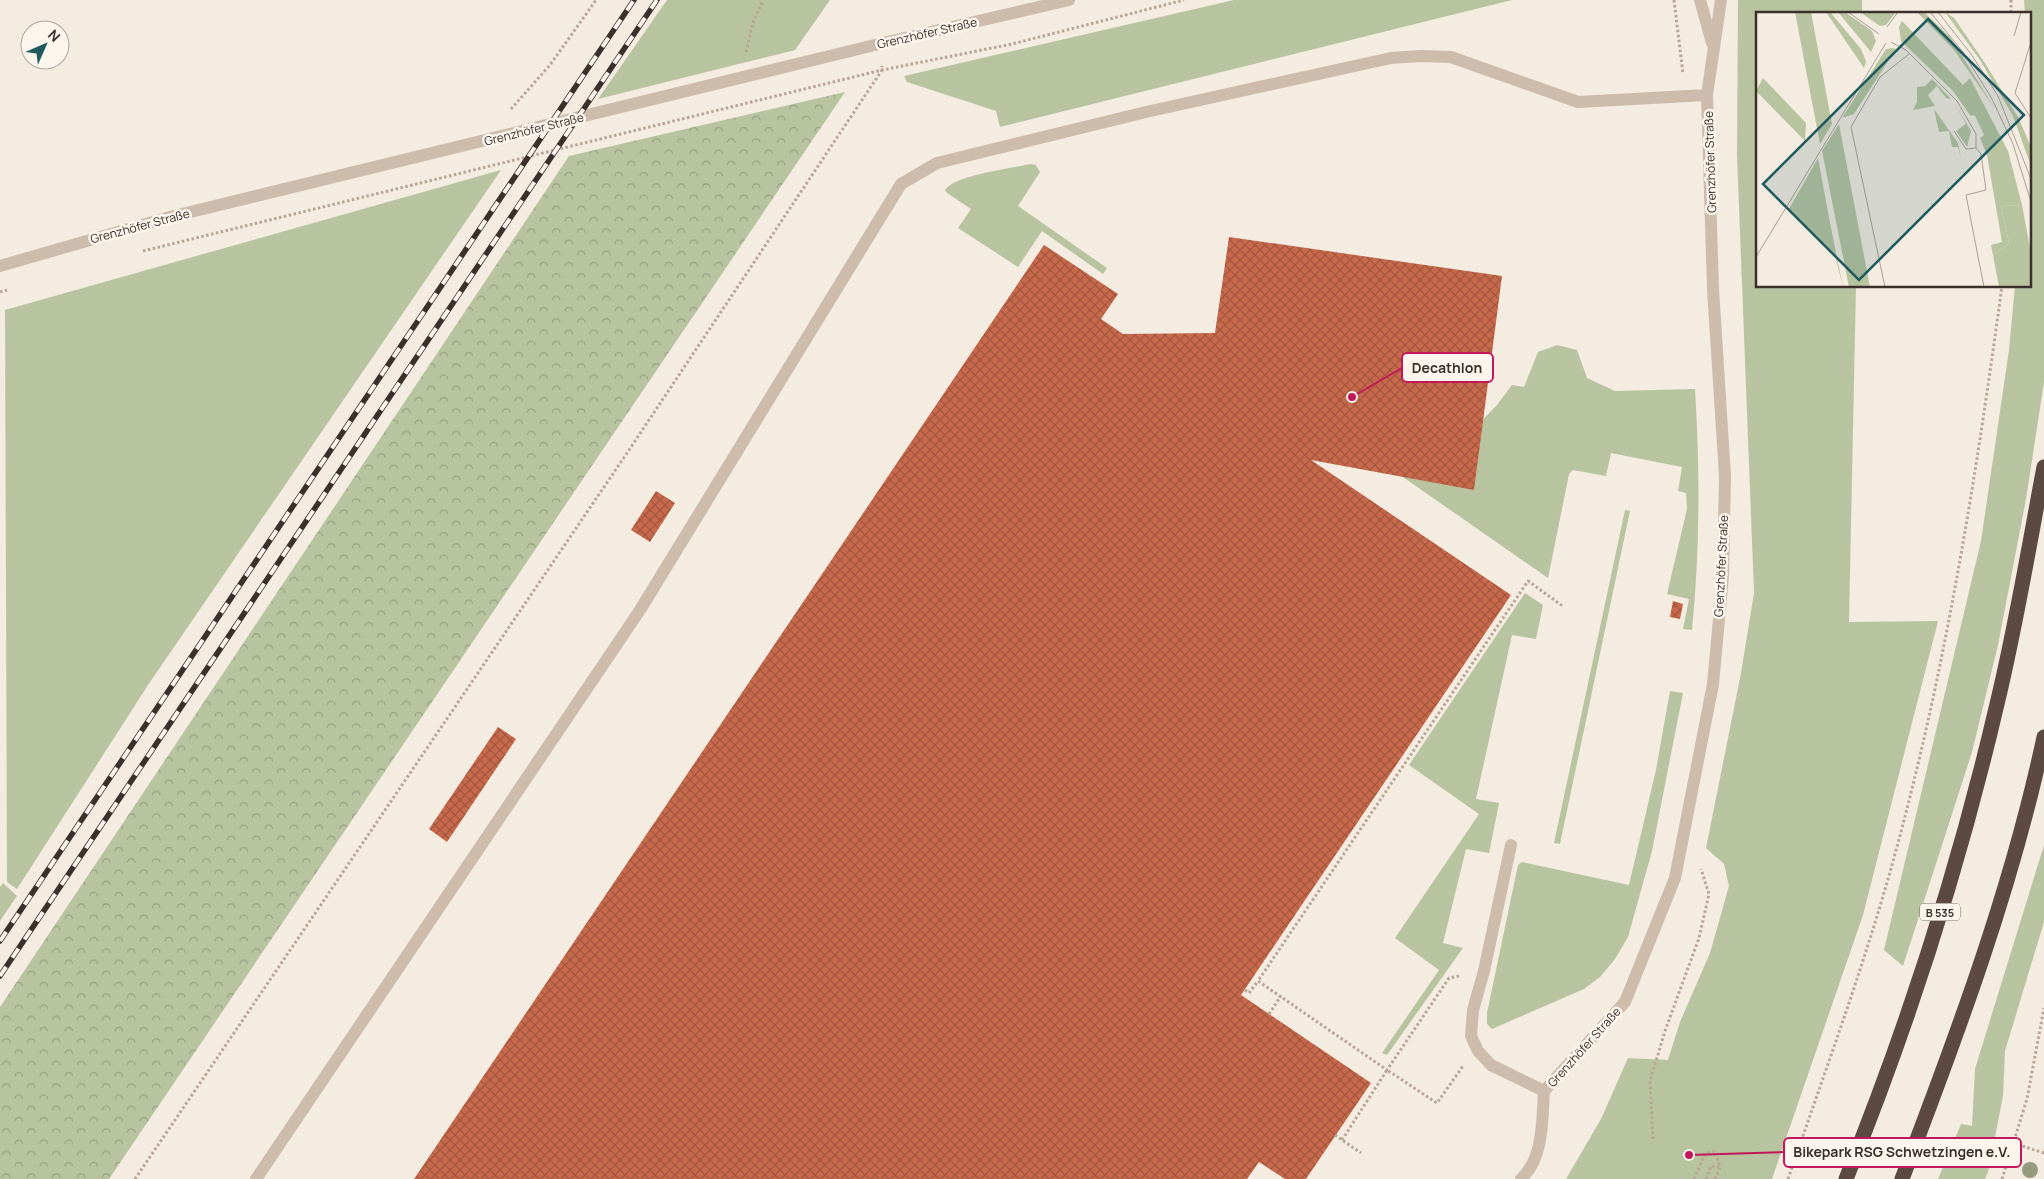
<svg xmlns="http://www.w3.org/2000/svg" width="2044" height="1179" font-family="Manrope,sans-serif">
  <defs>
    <pattern id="forest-crowns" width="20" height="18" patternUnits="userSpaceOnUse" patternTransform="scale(1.25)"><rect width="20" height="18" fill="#b8c4a0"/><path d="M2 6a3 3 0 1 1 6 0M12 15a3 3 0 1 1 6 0" fill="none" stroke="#97a083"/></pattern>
    <pattern id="building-cross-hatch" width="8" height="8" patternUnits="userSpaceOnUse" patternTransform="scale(1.25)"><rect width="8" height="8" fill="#c8694b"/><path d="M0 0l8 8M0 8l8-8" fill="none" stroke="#a4573f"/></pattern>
  </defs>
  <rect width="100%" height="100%" fill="#f4ebe1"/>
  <path fill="#b8c4a0" d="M667 0H830L795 50 598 99Z
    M1234 0H1512L1000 127 996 111 907 82 904 76Z
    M1738 0H1862V14H1758V286H1856L1849 622 1938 621 1863 915 1772 1179H1566L1601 1119 1628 1058 1668 1060 1680 1022 1710 953 1729 886 1724 864 1706 848 1741 673 1754 593 1737 155Z
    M2024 0H2044V382L2026 499 1998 645 1972 752 1903 966 1884 950 1981 541 2009 350 2015 286H2030V14H2025Z
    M1031 164 1036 165 1040 172 1018 206 1107 268 1103 274 1042 231 1018 267 958 228 971 209 947 193 945 190C954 175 1013 168 1031 164Z
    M501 170 148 685 17 889 7 882 5 310Z
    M1557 345 1577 350 1587 378 1615 391 1695 389C1700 470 1700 550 1692 630L1683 629 1689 599 1667 594 1687 509 1686 493 1678 491 1682 467 1611 453 1606 476 1573 470 1569 474 1548 578 1387 466 1462 441 1497 405 1512 385 1524 387 1538 352Z
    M1625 510 1630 511 1560 844 1554 843Z
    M1525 593 1543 605 1536 639 1512 635 1476 799 1499 803 1489 853 1466 849 1443 943 1463 948 1387 1055 1382 1053 1439 970 1395 938 1479 814 1409 765Z
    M1670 691 1683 693 1652 851 1628 937 1615 959 1600 977 1584 989 1492 1029 1487 1024V1013L1518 865 1522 862 1629 885 1656 770Z
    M2044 845V922L2005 1051 2003 1096 1988 1172 1985 1179H1938L1961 1124 1972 1126 1975 1069Z
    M3 883 17 896 0 921V887Z"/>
  <path fill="url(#forest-crowns)" d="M845 92 109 1179H0V1007L569 156Z"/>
  <path fill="url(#building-cross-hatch)" d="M1229 237 1502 276 1474 490 1311 460 1511 595 1241 995 1371 1083 1306 1179H1285L1259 1162 1247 1179H414L1044 245 1118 294 1101 319 1123 334 1215 333Z
    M656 491 675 503 650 542 631 530Z
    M1673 601 1683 604 1680 619 1670 617Z
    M498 727 516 739 447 842 429 829Z"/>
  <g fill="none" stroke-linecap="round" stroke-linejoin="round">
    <path stroke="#b9a596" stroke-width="3" stroke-dasharray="2.5 2.5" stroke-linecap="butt" d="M1674 0 1683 74
      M2011 0V14
      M746 52 753 22 763 0
      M511 109 550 65 596 0
      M143 251 882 70 1012 44 1184 0
      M0 292 7 290
      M1459 976 1449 978 1387 1070 1258 981 1528 581 1564 607
      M1245 990 1249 993 1258 981
      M1269 1014 1281 996
      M1335 1135 1361 1153
      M1653 1139 1650 1081 1665 1031 1699 938 1709 894 1701 869
      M1342 1140 1387 1070 1437 1103 1463 1066
      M2013 1143 2044 1153
      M135 1179 625 456 882 70V66
      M1694 1179 1705 1154 1715 1151 1720 1167 1715 1179
      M1706 1179 1711 1166 1720 1167
      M1788 1179C1825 1071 1865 964 1895 854 1946 668 1976 477 2002 286
      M2002 1179 2027 1099 2044 1008"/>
    <path stroke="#cdbbac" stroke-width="12" d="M1700 0 1712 43
      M0 266 170 217 883 43 1069 0
      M1511 845 1484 971 1473 1010 1471 1036 1478 1051 1491 1065 1544 1091
      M1544 1091 1625 1002 1675 878 1713 684 1723 576 1725 476 1713 289 1707 95 1721 0
      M256 1179 640 610 901 184 937 163 1146 112 1391 58 1421 56 1451 57 1578 102 1707 95
      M1521 1179C1544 1158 1542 1120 1544 1091"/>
    <path stroke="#5c4a42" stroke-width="15" d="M1846 1179C1907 1028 1960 863 1997 704 2016 626 2029 546 2044 467
      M1902 1179C1957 1035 2012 888 2044 737"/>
    <g stroke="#3b302b" stroke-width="5.5">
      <path id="rail" d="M0 941 634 0
        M0 976 657 0"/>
    </g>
    <use href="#rail" stroke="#fbf5ee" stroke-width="4" stroke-dasharray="11" stroke-linecap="butt"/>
  </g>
  <circle fill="#969b7f" cx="2030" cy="1170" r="8"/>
  <g text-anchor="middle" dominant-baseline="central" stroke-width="5" stroke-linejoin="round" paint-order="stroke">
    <rect fill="#fbf5ee" stroke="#756b66" stroke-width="1" x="1920" y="903.5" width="40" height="17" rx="4"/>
    <g font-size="11" font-weight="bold" fill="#3b302b">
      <text x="1940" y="912">B 535</text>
    </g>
    <g font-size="12" fill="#3b302b" stroke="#fbf5ee">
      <text transform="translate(927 33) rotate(-13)">Grenzhöfer Straße</text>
      <text transform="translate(534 129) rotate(-14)">Grenzhöfer Straße</text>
      <text transform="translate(1710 162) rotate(-92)">Grenzhöfer Straße</text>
      <text transform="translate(140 226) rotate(-15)">Grenzhöfer Straße</text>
      <text transform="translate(1721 566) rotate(-87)">Grenzhöfer Straße</text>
      <text transform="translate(1584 1047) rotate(-48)">Grenzhöfer Straße</text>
    </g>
  </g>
  <g transform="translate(1756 12)">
    <rect width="275" height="275" fill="#f4ebe1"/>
    <path d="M39 0H55L76 112 64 132ZM70 0H74L105 37 110 49 108 56ZM82 0H89L116 19 120 29 115 40ZM104 0H140L130 13 124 14ZM161 0H168L195 26 239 97 198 38ZM189 0 198 6 229 51 263 107 275 135V154L257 104 224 48ZM146 9 207 73 214 66 252 139 266 193 245 194 253 231 237 243 235 233 246 230 231 143 224 126 228 123 219 104 214 103 197 79 145 29 143 15ZM137 36 140 37 98 102 86 106 130 37ZM7 66 50 111 49 129 0 79ZM176 67 195 87 190 86 181 74 172 83 179 94 157 98 161 90V75L169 74ZM199 92 215 119 211 135 200 119 210 112ZM178 97 202 131 205 146 202 135H196L193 119 183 120ZM62 146 75 216 87 275 79 243 33 197Z" fill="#b8c4a0"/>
    <path d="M83 112 114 275H93L66 139ZM266 193 274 236 275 275H243L237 243 253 231 245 194Z" fill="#b8c4a0"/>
    <path fill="none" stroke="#aaa098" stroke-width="1" d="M92 0 123 22M174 0 207 40 236 87 257 132 275 190M182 0 215 42 242 84 275 167M131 15 142 0M258 24 265 0M135 30 150 38 201 89 220 122V136M275 30 259 81 275 106M198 119 210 137 220 136M220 136 225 142 230 178 210 183 228 275M0 245 130 31M129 275 95 115 124 65 153 42"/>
    <path fill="#1f5a5e" fill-opacity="0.15" stroke="#1f5a5e" stroke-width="2.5" d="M172 7 268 103 103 268 7 172Z"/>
    <rect width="275" height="275" fill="none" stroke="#3b302b" stroke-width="2.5"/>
  </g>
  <path fill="none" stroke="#c2185b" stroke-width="2" d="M1352 397L1402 368M1689 1155L1784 1152"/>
  <g fill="#c2185b" stroke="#fbf5ee" stroke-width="2">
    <circle cx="1352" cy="397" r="5"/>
    <circle cx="1689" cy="1155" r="5"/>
  </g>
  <g fill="#fbf5ee" stroke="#c2185b" stroke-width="2">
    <rect x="1402" y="353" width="91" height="29" rx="5"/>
    <rect x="1784" y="1138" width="237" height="29" rx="5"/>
  </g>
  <g font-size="14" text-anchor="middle" font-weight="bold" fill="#3b302b">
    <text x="1447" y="373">Decathlon</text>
    <text x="1902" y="1157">Bikepark RSG Schwetzingen e.V.</text>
  </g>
  <g transform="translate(45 45) rotate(45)"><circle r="24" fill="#fbf5ee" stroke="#aea6a0"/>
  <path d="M0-4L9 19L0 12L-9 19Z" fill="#1f5a5e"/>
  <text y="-8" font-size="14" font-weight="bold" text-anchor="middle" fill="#3b302b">N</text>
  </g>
</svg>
